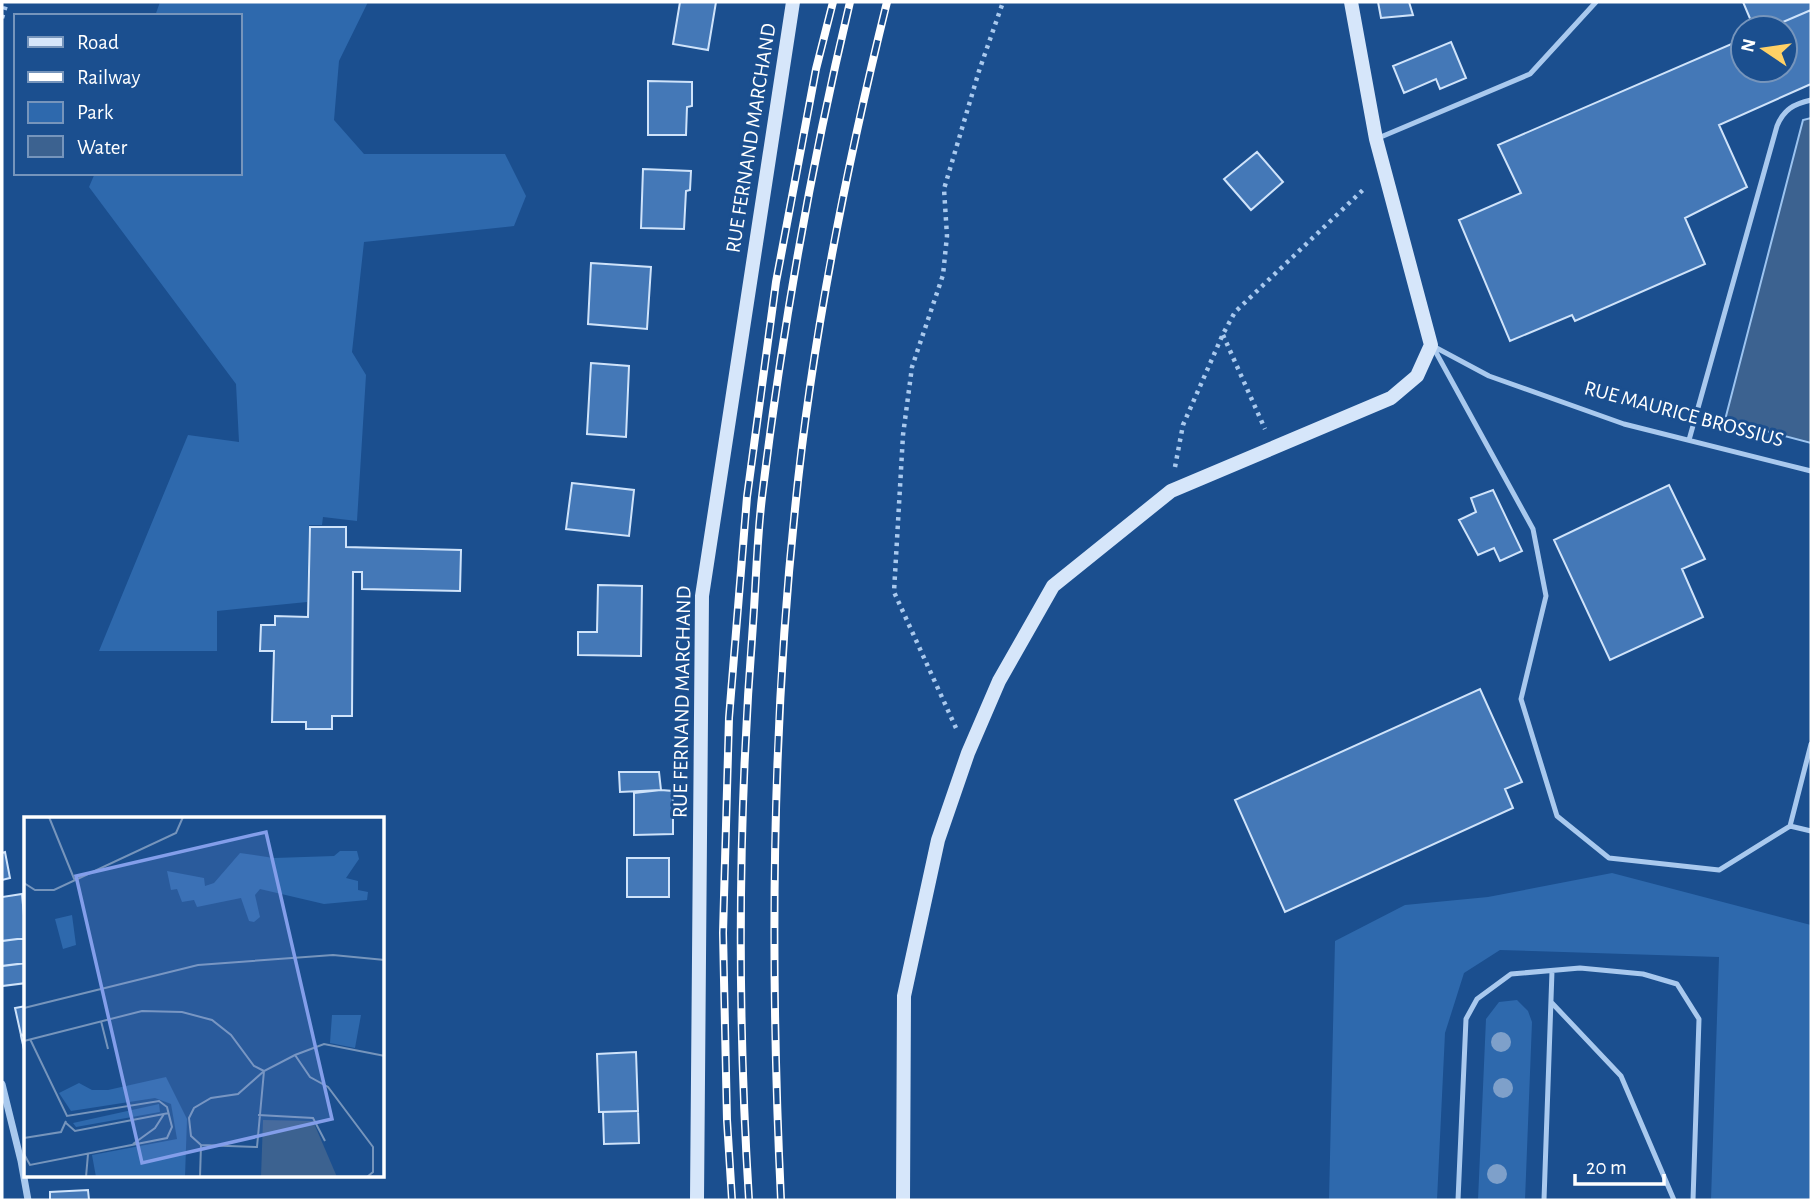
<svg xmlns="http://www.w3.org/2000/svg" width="1813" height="1202" font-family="'Alegreya Sans',sans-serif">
  <rect width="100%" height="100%" fill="#1b4f8f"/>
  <path fill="#2e69ad" d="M160 2H368L339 61 334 120 364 154H505L526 196 514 226 364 242 352 352 366 375 357 521 323 517 322 525H309L307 602 217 611V651H99L188 435 239 442 236 384 89 187 95 173H240V16H155Z
    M1612 873 1811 925V1200H1711L1719 957 1500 950 1464 973 1445 1033 1437 1200H1329L1335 941 1405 905 1488 897Z
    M1517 1000 1528 1011 1532 1022 1525 1200H1478L1486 1019 1499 1002Z"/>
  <path fill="#3c6290" stroke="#9cc4f0" stroke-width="2" d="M1811 118V443L1725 420 1803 120Z"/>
  <path fill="#4478b7" stroke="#cfe3fa" stroke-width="2" d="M680 2H716L708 50 673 44Z
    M1378 2H1409L1413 15 1381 18Z
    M1743 2H1811V10L1769 28H1754Z
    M1811 10V84L1719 125 1747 187 1685 218 1705 264 1575 321 1572 315 1510 341 1459 220 1521 193 1498 145 1743 39V70H1785V28H1769Z
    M1451 42 1466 78 1440 89 1436 79 1404 93 1393 66Z
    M648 81 692 82V106L687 107 686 135H648Z
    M1257 152 1283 182 1251 210 1224 179Z
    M643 169 691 171 690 190 686 191 684 229 641 228Z
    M591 263 651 267 647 329 588 324Z
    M591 363 629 366 626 437 587 434Z
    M572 483 634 490 629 536 566 529Z
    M1669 485 1705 559 1682 569 1703 617 1610 660 1554 540Z
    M1493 490 1522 551 1500 561 1494 548 1478 555 1459 520 1476 512 1471 498Z
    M310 527H346V547L461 550 460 591 362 589V572H353L352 716H332V729H306V722H272L274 651H260L261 625H275V616L308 617Z
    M598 585 642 586 641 656 578 655V632H597Z
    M1480 689 1522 782 1505 789 1513 808 1285 912 1235 800Z
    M619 772H659L661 790 620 792Z
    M661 790 673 791V834L634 835V793Z
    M5 852 10 878 2 880V853Z
    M627 858H669V897H627Z
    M22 894 26 938 2 941V897Z
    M26 938V963L2 966V941Z
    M26 963V983L2 986V966Z
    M26 1006V1034L21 1035 15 1008Z
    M26 1035V1058L21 1036Z
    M636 1052 638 1111 599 1112 597 1054Z
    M638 1111 639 1143 604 1144 603 1112Z
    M88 1190 89 1200H50V1192Z"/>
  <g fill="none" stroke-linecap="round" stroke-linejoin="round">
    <path stroke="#a9c9ee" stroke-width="4.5" stroke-dasharray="3.5 5" stroke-linecap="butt" d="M2 18 7 2
      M1223 335 1265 429
      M1175 467 1183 425 1223 334 1235 312 1366 187
      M956 728 894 592 903 435 912 367 943 275 947 236 944 189 979 71 1003 2"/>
    <path stroke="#a9c9ee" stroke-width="5" d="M1376 139 1530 74 1596 2
      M1431 345 1489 376 1624 424 1811 471
      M1433 347 1533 529 1546 596 1521 699 1557 816 1609 858 1719 870 1790 826 1811 744
      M1689 440 1777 126C1784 109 1794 104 1811 100
      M1790 826 1811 831
      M1551 1002 1621 1076 1674 1200
      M1458 1200 1466 1019 1477 999 1511 974 1580 968 1643 974 1677 984 1699 1019 1693 1200
      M1544 1200 1552 971"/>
    <path stroke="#a9c9ee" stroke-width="7" d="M2 1084 21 1161 28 1200"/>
    <path stroke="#d6e6fa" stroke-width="14" d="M697 1200 702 596 793 2
      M903 1200 904 996 938 840 968 753 999 681 1053 586 1171 491 1391 398 1417 376 1431 345 1376 139 1351 2"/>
    <g stroke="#fff" stroke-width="8">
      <path id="rail" d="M732 1200 727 1120 723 933 729 718 747 497 776 282 816 69 833 2
        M749 1200C737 1009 738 816 753 624 756 582 757 539 762 497 782 331 811 165 850 2
        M781 1200C770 970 771 739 795 509 812 338 846 168 887 2"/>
    </g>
    <use href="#rail" stroke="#1b4f8f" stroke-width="5" stroke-dasharray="16" stroke-linecap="butt"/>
  </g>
  <g fill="#7ea0ca">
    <circle cx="1501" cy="1042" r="10"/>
    <circle cx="1503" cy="1088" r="10"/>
    <circle cx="1497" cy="1174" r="10"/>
  </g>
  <g text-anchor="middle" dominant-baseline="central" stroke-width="6" stroke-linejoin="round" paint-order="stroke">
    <g font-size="21" fill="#fff" stroke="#1b4f8f">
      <text transform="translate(751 138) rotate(-81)">RUE FERNAND MARCHAND</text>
      <text transform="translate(1684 414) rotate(15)">RUE MAURICE BROSSIUS</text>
      <text transform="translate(682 702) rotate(-89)">RUE FERNAND MARCHAND</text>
    </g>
  </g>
  <g transform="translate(24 817)">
    <rect width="360" height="360" fill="#1b4f8f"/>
    <path d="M316 34H333L335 42 322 61 334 64V73L344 75 343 83 300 87 236 72 231 78 236 100 230 105 225 104 217 81 173 90 170 83 158 85 153 72 147 73 143 54 180 61 181 69 190 66 216 36 250 41 310 39ZM48 98 52 128 39 132 31 102ZM308 198H337L331 231 306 226ZM142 260 163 302 161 360H72L68 338 153 322 147 287 131 281 47 294 35 276 55 266 68 273H84ZM135 287 136 295 52 310 49 306Z" fill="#2e69ad"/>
    <path d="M239 303 289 304 313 360H237Z" fill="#3c6290"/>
    <path fill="none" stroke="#7695bc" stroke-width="2" d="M25 0 51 64M0 66 11 73H30L152 16 159 0M0 191 174 148 309 138 361 143M77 204 84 232M0 224 118 194 158 195 188 203 207 218 230 249 240 254M271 238 286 260 304 270 349 330V355L343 360M240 254 233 330 177 328 167 319 165 301 170 291 187 281 214 277 240 254 271 238 300 227 361 239M234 298 289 301 301 324M42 306 51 314 145 296M0 321 37 315 42 304M109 327 131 311 140 297M0 337 6 348 143 321 148 310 143 290 135 284 43 299 6 222M62 360 64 337M176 360 177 328"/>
    <path fill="#839eea" fill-opacity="0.15" stroke="#839eea" stroke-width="3.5" d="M242 15 308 302 118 346 52 59Z"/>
    <rect width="360" height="360" fill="none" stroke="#fff" stroke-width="3.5"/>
  </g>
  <rect width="1813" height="1202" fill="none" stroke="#ffffff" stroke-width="7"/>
  <rect x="14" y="14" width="228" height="161" fill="#1b4f8f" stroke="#7695bc" stroke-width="2"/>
  <rect x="28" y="37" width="35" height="10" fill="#d6e6fa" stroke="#7695bc" stroke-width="2"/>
  <text x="77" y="49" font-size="21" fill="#ffffff">Road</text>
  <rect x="28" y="72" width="35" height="10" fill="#ffffff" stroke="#7695bc" stroke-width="2"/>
  <text x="77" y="84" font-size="21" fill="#ffffff">Railway</text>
  <rect x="28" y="102" width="35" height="21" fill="#2e69ad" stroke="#7695bc" stroke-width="2"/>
  <text x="77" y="119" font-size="21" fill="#ffffff">Park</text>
  <rect x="28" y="136" width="35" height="21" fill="#3c6290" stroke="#7695bc" stroke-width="2"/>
  <text x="77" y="154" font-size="21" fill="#ffffff">Water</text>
  <g transform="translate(1764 49) rotate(283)"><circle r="33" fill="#1b4f8f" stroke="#7695bc" stroke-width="2"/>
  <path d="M0-5L12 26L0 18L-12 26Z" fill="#ffd166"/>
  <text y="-10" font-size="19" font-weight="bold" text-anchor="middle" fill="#ffffff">N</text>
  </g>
  <path d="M1575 1174v10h89v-10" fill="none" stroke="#ffffff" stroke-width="3.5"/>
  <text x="1586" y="1174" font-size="21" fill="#ffffff" stroke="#1b4f8f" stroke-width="5" paint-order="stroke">20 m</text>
</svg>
